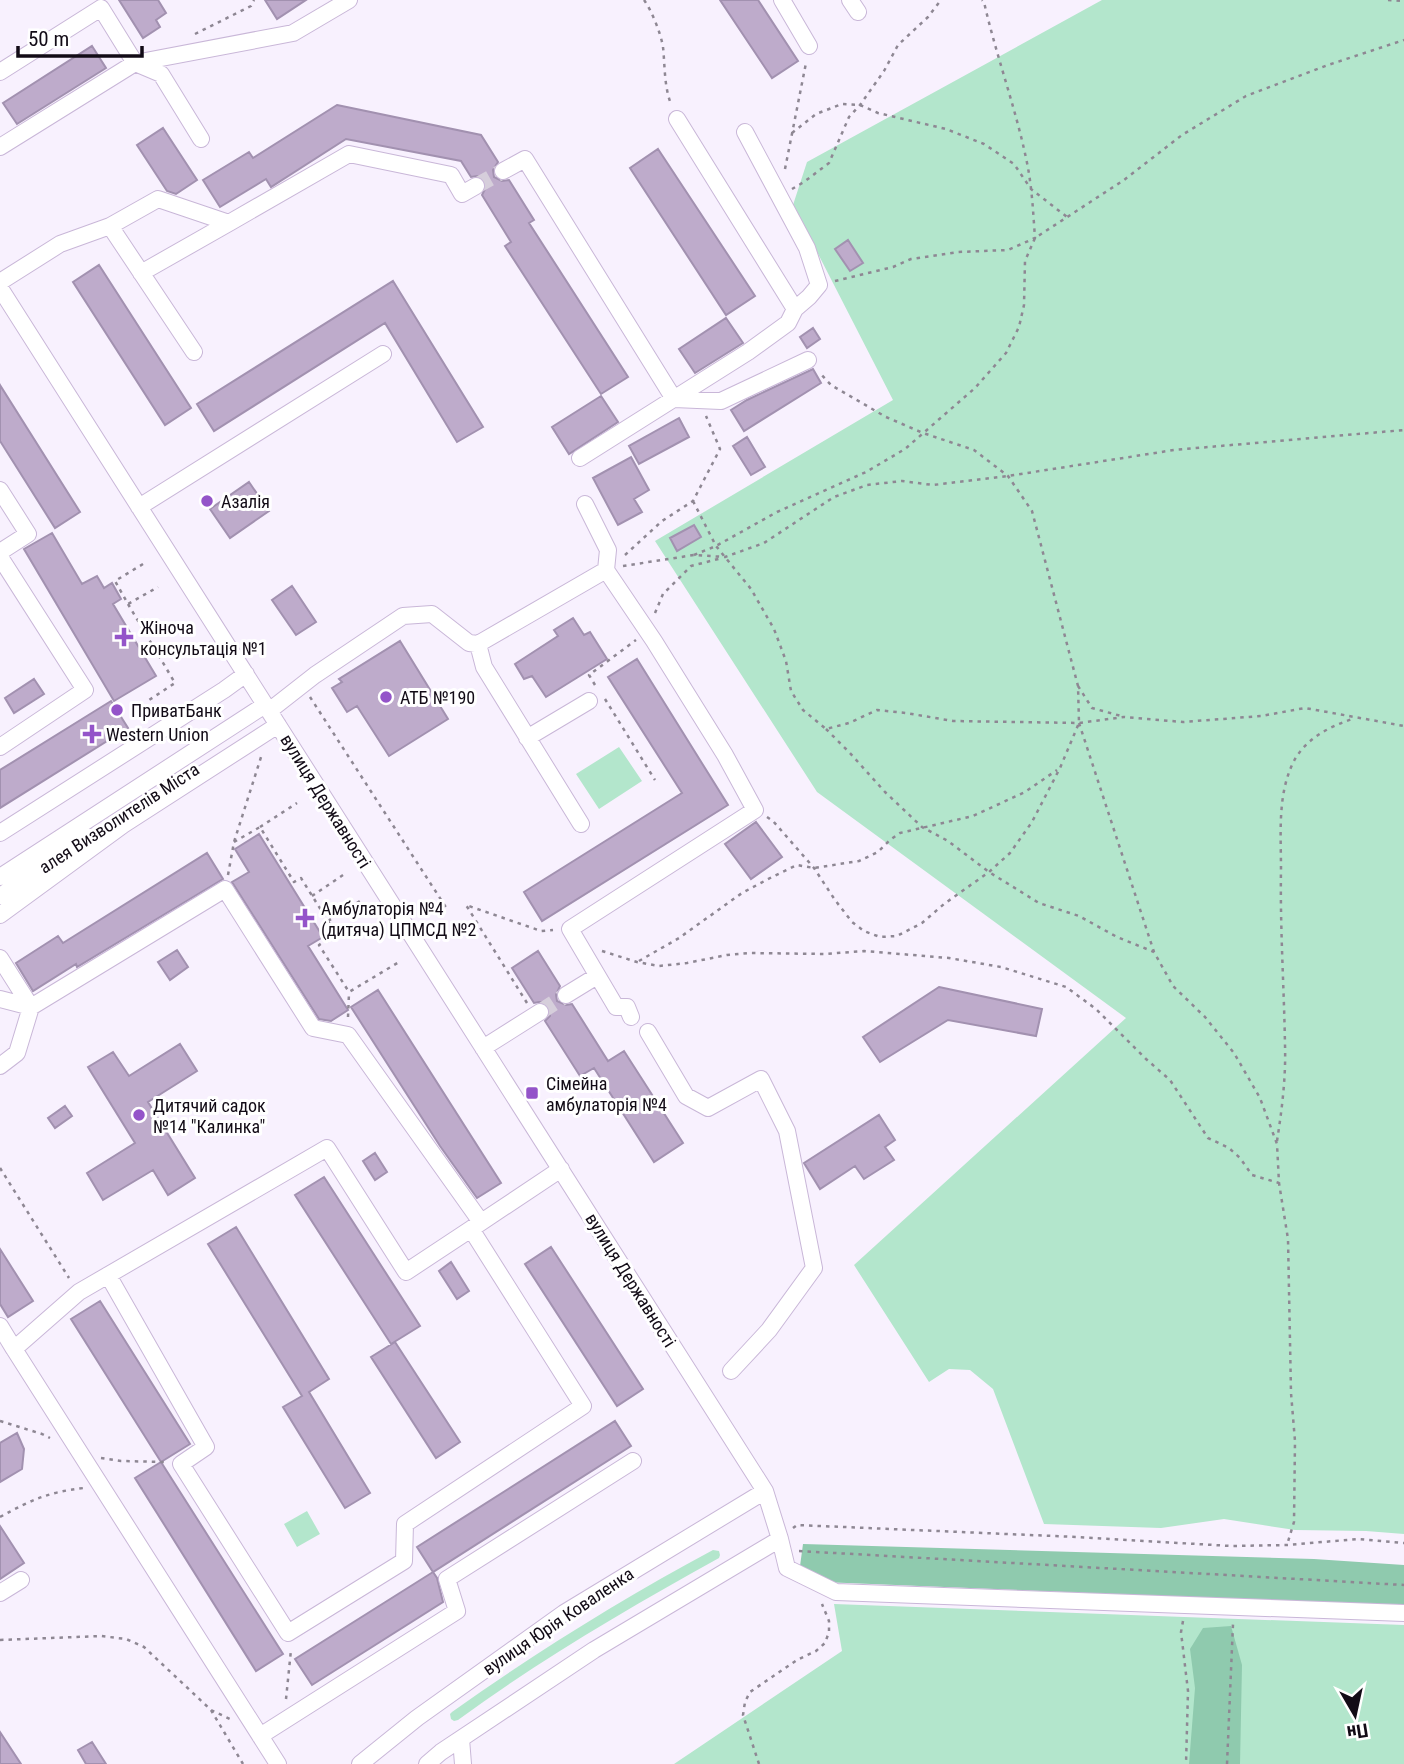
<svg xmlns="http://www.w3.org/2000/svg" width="1404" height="1764" font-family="'Roboto Condensed',sans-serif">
  <rect width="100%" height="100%" fill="#f8f1fe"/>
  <path fill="#b3e6cc" d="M1102 0H1404V1534L1366 1531 1295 1530 1224 1519 1161 1528 1044 1524 993 1389 970 1370 949 1369 929 1382 854 1265 1126 1018 817 792 655 541 893 400 793 205 807 162Z
    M619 747 642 781 599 809 576 774Z
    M307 1511 320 1534 297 1547 284 1524Z
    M713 1550 719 1551 720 1555 719 1558C629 1608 541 1659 458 1720L454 1721 451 1719 450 1714 452 1712C535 1653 623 1598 713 1550Z
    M834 1604 1404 1625V1764H674L842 1651Z"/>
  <path fill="#8fcaae" d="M803 1544 1314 1559 1404 1565V1606L798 1581Z
    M1231 1626 1242 1665 1240 1764H1189L1195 1688 1190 1649 1203 1628Z"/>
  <path fill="#beabcb" stroke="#a291b0" stroke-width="2" d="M119 0H158L166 13 156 20 160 27 143 38Z
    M265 0H306L277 19Z
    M720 0H758L798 61 772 78Z
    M92 46 106 68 17 124 3 103Z
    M337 105 481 135 498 162 493 170 494 177 502 181 509 180 534 220 529 223 628 377 601 394 505 246 511 242 482 195 486 187 485 180 477 176 471 177 461 161 346 139 271 187 266 179 220 207 203 180 249 152 253 158Z
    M163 128 197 180 176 194 167 191 137 145Z
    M658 149 755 296 726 315 630 168Z
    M848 240 863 263 850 271 835 249Z
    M99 265 191 408 165 425 73 282Z
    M393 281 483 427 457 442 385 323 214 431 197 404Z
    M726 318 743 343 695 373 679 349Z
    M813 328 820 339 807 348 800 337Z
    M813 369 821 383 744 431 731 410 747 400Z
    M0 385 80 512 55 528 0 441Z
    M601 396 618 422 569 454 552 427Z
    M679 418 689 437 639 464 629 446Z
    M747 437 765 467 751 475 733 446Z
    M631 457 649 490 634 499 642 512 618 525 593 478Z
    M249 482 269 511 230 538 210 509Z
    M694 525 701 537 677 551 670 538Z
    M52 533 82 584 97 576 104 588 112 583 121 599 113 604 156 676 114 701 24 549Z
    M292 586 316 622 296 635 272 600Z
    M573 618 584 635 590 632 607 659 546 697 532 676 524 679 515 664 558 636 554 630Z
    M400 641 448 719 389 756 357 706 347 712 332 688 342 682 339 679Z
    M637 659 728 805 542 921 524 892 682 793 608 677Z
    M34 679 44 694 14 713 5 698Z
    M111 701 128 728 0 808V770Z
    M756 822 782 857 751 879 725 844Z
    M259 834 323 937 308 946 348 1010 331 1021 319 1019 232 882 249 872 235 849Z
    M207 853 223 879 77 967 76 964 33 991 16 963 58 936 63 943Z
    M177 950 188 967 170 980 158 962Z
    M538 951 560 986 556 995 557 1001 566 1005 572 1004 608 1061 624 1051 683 1143 654 1162 594 1068 580 1076 545 1021 550 1016 549 1007 544 1002H539L534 1003 512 968Z
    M939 987 1042 1009 1036 1036 948 1020 880 1062 863 1037Z
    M378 990 501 1183 477 1198 440 1146 351 1007Z
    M180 1044 197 1071 148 1102 195 1178 168 1195 153 1170 103 1200 87 1173 135 1143 88 1067 113 1052 129 1076Z
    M65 1106 72 1116 55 1128 48 1118Z
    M879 1115 895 1140 885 1147 894 1160 864 1179 855 1166 820 1189 804 1163Z
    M375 1153 387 1172 375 1180 363 1161Z
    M324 1177 420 1326 391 1344 295 1195Z
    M236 1227 329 1379 309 1392 370 1493 345 1508 283 1407 302 1396 208 1244Z
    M551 1247 643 1389 617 1406 525 1264Z
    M0 1249 33 1301 8 1317 0 1304Z
    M451 1262 469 1291 457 1299 439 1271Z
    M100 1301 190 1444 161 1462 71 1319Z
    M395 1342 460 1442 436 1458 371 1357Z
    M615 1421 631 1446 433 1572 417 1547Z
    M17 1433 24 1449 22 1469 0 1482V1443Z
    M161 1462 283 1654 256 1671 135 1478Z
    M0 1526 24 1563 0 1579Z
    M433 1572 437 1578 443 1602 312 1685 295 1659Z
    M0 1732 21 1764H0Z
    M92 1742 106 1764H86L78 1750Z"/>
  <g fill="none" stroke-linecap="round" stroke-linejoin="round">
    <path stroke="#d6cedb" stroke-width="16" stroke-dasharray="16 8" stroke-linecap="butt" d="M476 186 503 171
      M540 1012 566 995"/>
    <g stroke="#c9b7d8" stroke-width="18">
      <path id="minor" d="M782 0 809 46
        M850 0 858 12
        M0 72 101 8 135 63 161 74 201 139
        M745 132 807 248 819 285 809 297 795 309
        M0 147 135 63 293 33 349 0
        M503 171 525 159 674 399 721 401 808 360
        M110 226 158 199 229 223 349 154 451 175 462 194 476 186
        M141 273 229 223
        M0 282 60 244 110 226 194 352
        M0 288 765 1491 780 1539 787 1568 836 1592 1404 1613
        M580 458 748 352 788 323 795 309 677 119
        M0 490 28 534 0 552
        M585 504 608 550 606 570 654 641 725 755 755 810 570 929 616 1007H627L631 1017
        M139 507 383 354
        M0 557 85 690 0 747
        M478 644 484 667 581 824
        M269 711 315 675 403 616 432 614 469 643 478 644 606 570
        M527 738 589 701
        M0 833 224 690 246 674
        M0 877 265 705
        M0 896 89 837
        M0 915 123 825 278 725
        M0 958 31 1007
        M566 995 597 976
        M0 999 31 1007
        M648 1032 686 1096 708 1108 761 1079 787 1131 814 1268 769 1330 731 1371
        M483 1048 540 1012
        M0 1066 17 1053 31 1007 225 889 313 1028 348 1035 481 1222
        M108 1275 206 1447 181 1464 288 1633 404 1561 405 1524 583 1406 471 1229 561 1169
        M0 1326 14 1349 79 1292 327 1148 406 1272 471 1229
        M14 1349 278 1764
        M0 1593 21 1580
        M260 1736 457 1611 447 1579 633 1461
        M461 1739 463 1764
        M360 1764 417 1718 564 1613 765 1491
        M427 1764 441 1752 594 1650 780 1539"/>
    </g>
    <path stroke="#8e8793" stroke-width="2.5" stroke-dasharray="3.5 5" stroke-linecap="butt" d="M644 0C652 11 661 34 663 47 665 66 664 86 671 104
      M1388 0 1402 1 1404 3
      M195 34 251 6 254 0
      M792 133 816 114 842 104 860 105 878 113 946 129 984 144 1014 164 1031 189 1067 217
      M785 169 806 63
      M792 189 804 182 829 163 849 117 860 105 884 71 898 45 928 17 941 0
      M835 281 893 267 911 259 958 252 1008 250 1035 238C1033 211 1032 185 1026 158 1015 106 996 55 984 2L982 0
      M693 501 716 546 751 589 774 629 786 661 791 691 803 710 826 729 849 723 877 710 906 713 953 721 1079 723 1124 717 1183 722 1261 716 1305 708 1404 726
      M625 555 662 521 693 501 720 449 706 416
      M694 555 716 546 777 512 866 472 905 449 975 388 1006 353 1019 327 1024 305 1025 261 1035 238 1124 180 1182 135 1246 96 1328 65 1404 40
      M143 564 115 581 128 604 158 587
      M623 566 694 555 725 557 764 543 834 497 867 485 902 481 933 485 1008 476 1174 450 1404 430
      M128 604 175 683 146 702
      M655 613 663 594 691 566 722 558
      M595 685 589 675 636 640
      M1078 686 1092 708 1121 716
      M310 697 447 909
      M605 699 655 780
      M1079 723 1154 952 1173 986 1205 1017 1234 1053 1260 1098 1277 1144 1279 1183 1288 1239 1291 1393 1295 1441 1294 1522 1287 1545
      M826 729 849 752 885 792 922 827 948 841 989 872 1039 903 1079 916 1117 937 1154 952
      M767 817 773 821 814 868 835 900 852 922 864 931 880 937 897 936 922 923 944 904 989 872 1010 853 1032 822 1060 768 1079 723 1078 686 1032 511 1008 476 974 450 923 433 886 417 831 385 819 372
      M260 827 297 803
      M234 842 260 827 294 882 301 878 336 934 319 945 349 992 399 962
      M228 875 234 842 262 754
      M312 896 343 875
      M328 921 360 901
      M602 951 637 962 659 966 687 963 727 955 750 953 825 954 864 951 949 958 1001 967 1066 987 1096 1009 1146 1059 1170 1080 1208 1138 1229 1148 1240 1158 1252 1175 1279 1183
      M639 961 679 938 742 893 772 877 797 865 814 868 859 861 878 852 890 840 900 833 973 816 1025 792 1057 770
      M527 1003 466 905 541 931 553 930
      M348 1017 349 993
      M1277 1141C1282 1109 1286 1077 1285 1045 1284 986 1280 928 1281 869 1281 833 1277 792 1295 759 1308 737 1331 726 1355 718
      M0 1168 69 1278
      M0 1421 42 1434 50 1438
      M101 1458 121 1461 164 1462
      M0 1517C31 1500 48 1492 84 1488
      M793 1528 797 1525 1077 1537 1231 1546 1287 1545 1358 1539 1404 1543
      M799 1551 1404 1585
      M1183 1621 1181 1632 1188 1691 1186 1764
      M0 1640 101 1636 126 1639 144 1647 211 1710 230 1719
      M286 1699 291 1650
      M211 1710 243 1764
      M759 1764 743 1715 745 1702 750 1692 797 1660 816 1651 825 1643 829 1632V1621L822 1604
      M1227 1764 1233 1624"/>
    <use href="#minor" stroke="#fff" stroke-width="16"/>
  </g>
  <g fill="#9454c9" stroke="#fff" stroke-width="2.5">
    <circle cx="207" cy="501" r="7"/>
    <path d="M120.5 626.5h7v7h7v7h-7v7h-7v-7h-7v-7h7z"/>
    <circle cx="386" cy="697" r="7"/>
    <circle cx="117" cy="710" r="7"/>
    <path d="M88.5 723.5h7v7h7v7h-7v7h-7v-7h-7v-7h7z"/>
    <path d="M301.5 907.5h7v7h7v7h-7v7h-7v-7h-7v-7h7z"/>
    <rect x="525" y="1086" width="14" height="14" rx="3.5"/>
    <circle cx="139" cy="1115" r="7"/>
  </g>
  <g text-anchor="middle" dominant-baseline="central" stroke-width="6" stroke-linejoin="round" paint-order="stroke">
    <g font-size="18" fill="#120b16" stroke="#fff" text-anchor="start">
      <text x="221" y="501">Азалія</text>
      <text x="140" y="627">Жіноча<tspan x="140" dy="21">консультація №1</tspan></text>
      <text x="400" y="697">АТБ №190</text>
      <text x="131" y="710">ПриватБанк</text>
      <text x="106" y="734">Western Union</text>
      <text x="321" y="908">Амбулаторія №4<tspan x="321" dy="21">(дитяча) ЦПМСД №2</tspan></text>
      <text x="546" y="1083">Сімейна<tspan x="546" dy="21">амбулаторія №4</tspan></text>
      <text x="153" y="1105">Дитячий садок<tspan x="153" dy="21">№14 "Калинка"</tspan></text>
    </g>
    <g font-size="18" fill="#120b16" stroke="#fff">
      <text transform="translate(326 801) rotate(58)">вулиця Державності</text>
      <text transform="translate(119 818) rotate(-33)">алея Визволителів Міста</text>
      <text transform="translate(631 1280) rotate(58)">вулиця Державності</text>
      <text transform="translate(558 1621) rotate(-34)">вулиця Юрія Коваленка</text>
    </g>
  </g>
  <g transform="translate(1355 1715) rotate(171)" stroke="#ffffff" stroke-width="5" paint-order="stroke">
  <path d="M0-5L12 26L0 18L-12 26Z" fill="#120b16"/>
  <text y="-10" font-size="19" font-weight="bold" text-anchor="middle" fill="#120b16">Пн</text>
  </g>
  <path d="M18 46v10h124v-10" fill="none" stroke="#120b16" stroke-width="3.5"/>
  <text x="28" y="46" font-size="21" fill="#120b16" stroke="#ffffff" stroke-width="5" paint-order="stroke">50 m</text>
</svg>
